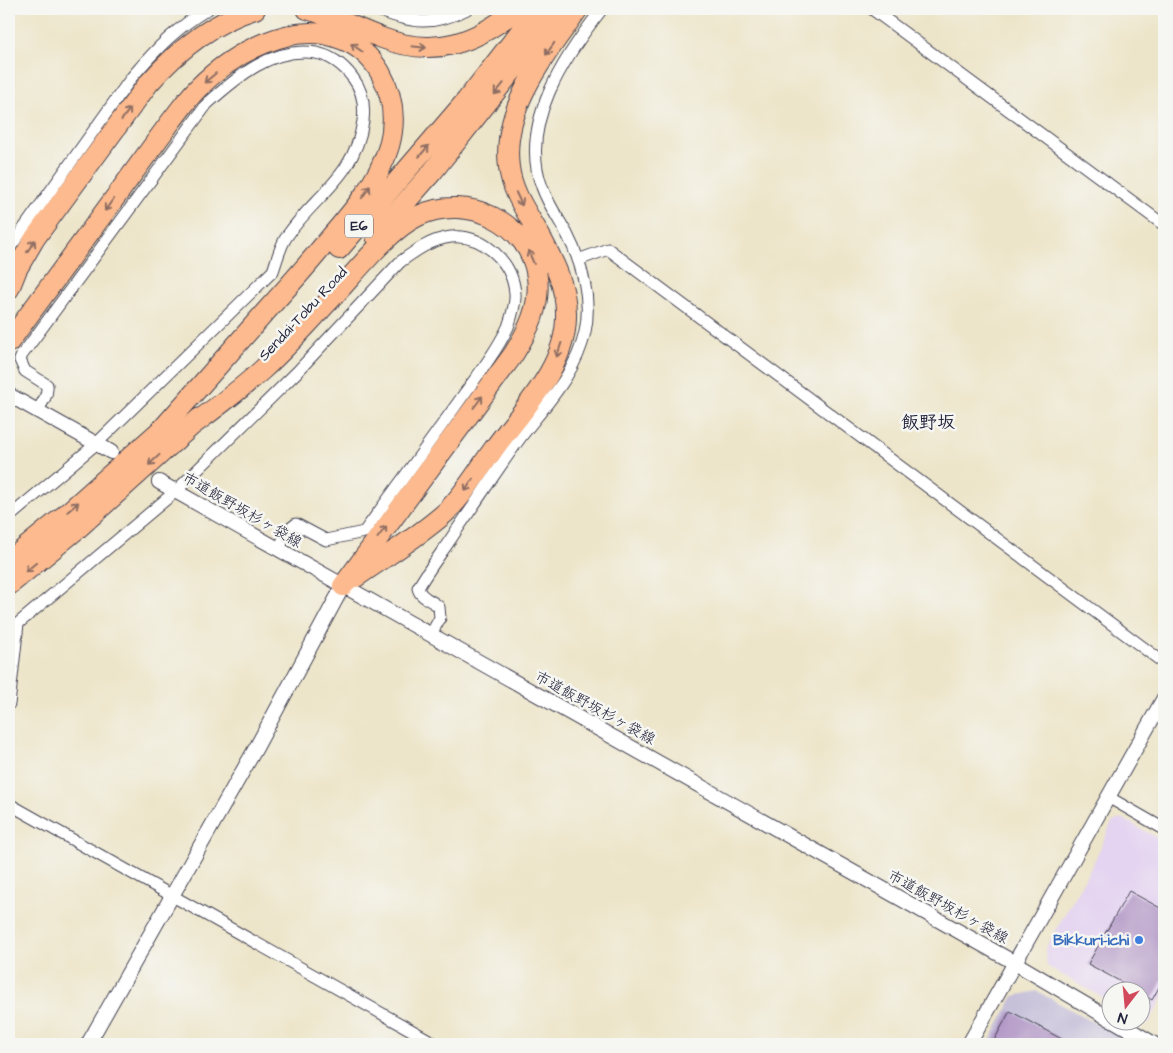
<svg xmlns="http://www.w3.org/2000/svg" width="1173" height="1053" font-family="'Architects Daughter','Klee One',sans-serif">
  <rect width="100%" height="100%" fill="#f6f6f2"/>
  <filter id="ink" filterUnits="userSpaceOnUse"><feTurbulence type="fractalNoise" baseFrequency=".02" numOctaves="2"/><feDisplacementMap in="SourceGraphic" scale="10" xChannelSelector="R" yChannelSelector="G"/><feConvolveMatrix kernelMatrix="1 2 1 2 8 2 1 2 1" color-interpolation-filters="sRGB"/></filter>
  <filter id="wash" filterUnits="userSpaceOnUse"><feTurbulence type="fractalNoise" baseFrequency=".0096" numOctaves="4" result="noise"/><feDisplacementMap in="SourceGraphic" scale="20" xChannelSelector="R" yChannelSelector="G"/><feGaussianBlur stdDeviation="1.12" result="paint"/><feColorMatrix in="noise" values="0 0 0 0 0 0 0 0 0 0 0 0 0 0 0 0 0 1.4 0 .05"/><feComposite in="paint" operator="in"/></filter>
  <g filter="url(#wash)">
    <rect width="100%" height="100%" fill="#ede5c9"/>
    <path fill="#e4d3f1" d="M1122 818 1164 842V995L1148 1024 1141 1020 1140 990H1110V1002L1047 966 1045 949 1093 864 1112 822Z"/>
    <path fill="#c6c0d9" d="M1037 991 1133 1044H988L1014 996Z"/>
    <g id="blocks">
      <path fill="#b49ac7" d="M1129 891 1164 910V978L1152 1000 1140 993V990H1136L1088 964Z
        M1010 1011 1071 1044H992Z"/>
    </g>
  </g>
  <g filter="url(#ink)">
    <use href="#blocks" fill-opacity="0" stroke="#403f50" stroke-width="1"/>
    <g fill="none" stroke-linecap="round" stroke-linejoin="round">
      <g stroke="#403f50" stroke-width="13">
        <path id="minor" d="M375 9C411 23 432 27 467 9
          M872 9 1164 225
          M9 249 132 77C156 49 176 28 208 9
          M578 260 608 249 1164 663
          M9 517 96 444 273 271C277 260 280 246 287 236 316 194 355 177 363 121 365 105 363 91 353 78 344 66 332 56 316 53 273 46 237 77 207 104L22 355 20 360 25 371 47 385C48 395 43 402 37 411
          M9 631 176 491 297 372 400 262C415 251 432 239 451 237 483 234 513 262 515 294 516 304 511 318 508 327 496 352 478 375 462 397 430 442 397 487 364 532L326 540 296 524 287 531 279 549
          M431 634 440 618 439 607C432 600 420 598 418 588 429 568 444 550 456 531 477 501 497 470 518 441 543 407 576 375 585 332 592 299 582 263 567 234 558 218 548 204 542 187 518 125 565 56 602 9
          M9 704 18 624
          M1108 797 1164 829
          M9 804 436 1044"/>
      </g>
      <g stroke="#403f50" stroke-width="16">
        <path id="tertiary" d="M9 395 111 452
          M159 482 1015 963 1110 1019
          M1113 1020 1154 1044
          M88 1044 257 746 343 586
          M969 1044 1164 698"/>
      </g>
      <g stroke="#403f50" stroke-width="22">
        <path id="motorway" d="M307 9C333 16 357 29 382 38 435 58 476 43 517 9
          M376 236 433 171 561 9
          M339 249 466 101 538 9
          M9 289 17 269 35 238 148 84C177 51 212 22 255 9
          M9 342 172 120C180 110 188 98 198 88 232 54 292 19 341 39 357 45 371 57 380 72 393 95 396 121 389 146 378 184 349 216 323 246 305 268 287 288 268 309 233 349 198 388 163 428
          M190 427C214 409 239 391 262 370 284 350 305 327 325 305 351 279 386 231 418 216 467 193 530 222 537 277 541 306 528 331 513 355L343 586
          M9 561 64 516 172 420
          M356 577C386 556 418 537 445 513 464 495 477 472 493 450 521 411 566 368 566 317 567 285 552 259 538 232 526 211 512 192 509 167 501 108 546 54 578 9
          M9 585 77 529 200 418"/>
      </g>
      <use href="#minor" stroke="#fff" stroke-width="11"/>
      <use href="#tertiary" stroke="#fff" stroke-width="14"/>
      <use href="#motorway" stroke="#fcba8e" stroke-width="20"/>
    </g>
    <defs><path id="oneway-shaft" d="M-6 0H5M1.5-3L5.5 0L1.5 3" fill="none" stroke-width="1.6" stroke-linecap="round" stroke-linejoin="round" transform="scale(1.25)"/></defs>
    <g stroke="#8f6e64">
      <use href="#oneway-shaft" transform="translate(419 47) rotate(6)"/>
      <use href="#oneway-shaft" transform="translate(357 48) rotate(-145)"/>
      <use href="#oneway-shaft" transform="translate(550 49) rotate(125)"/>
      <use href="#oneway-shaft" transform="translate(210 78) rotate(140)"/>
      <use href="#oneway-shaft" transform="translate(499 89) rotate(129)"/>
      <use href="#oneway-shaft" transform="translate(126 114) rotate(-54)"/>
      <use href="#oneway-shaft" transform="translate(424 151) rotate(-50)"/>
      <use href="#oneway-shaft" transform="translate(366 192) rotate(-56)"/>
      <use href="#oneway-shaft" transform="translate(519 199) rotate(65)"/>
      <use href="#oneway-shaft" transform="translate(109 205) rotate(126)"/>
      <use href="#oneway-shaft" transform="translate(31 246) rotate(-57)"/>
      <use href="#oneway-shaft" transform="translate(531 257) rotate(-113)"/>
      <use href="#oneway-shaft" transform="translate(559 350) rotate(109)"/>
      <use href="#oneway-shaft" transform="translate(478 402) rotate(-53)"/>
      <use href="#oneway-shaft" transform="translate(154 460) rotate(137)"/>
      <use href="#oneway-shaft" transform="translate(469 485) rotate(123)"/>
      <use href="#oneway-shaft" transform="translate(73 507) rotate(-41)"/>
      <use href="#oneway-shaft" transform="translate(382 532) rotate(-53)"/>
      <use href="#oneway-shaft" transform="translate(31 567) rotate(141)"/>
    </g>
  </g>
  <circle fill="#3f7fe0" stroke="#f6f6f2" stroke-width="2" cx="1139" cy="940" r="5"/>
  <g text-anchor="middle" dominant-baseline="central" stroke-width="5" stroke-linejoin="round" paint-order="stroke">
    <rect fill="#f6f6f2" stroke="#626272" stroke-width="1" x="345" y="214.5" width="28" height="23" rx="4"/>
    <g font-size="14" font-weight="bold" fill="#22223b">
      <text x="359" y="226">E6</text>
    </g>
    <g font-size="15" fill="#22223b" stroke="#f6f6f2">
      <text transform="translate(303 314) rotate(-47)">Sendai-Tobu Road</text>
      <text transform="translate(242 510) rotate(30)">市道飯野坂杉ヶ袋線</text>
      <text transform="translate(595 708) rotate(29)">市道飯野坂杉ヶ袋線</text>
      <text transform="translate(948 907) rotate(29)">市道飯野坂杉ヶ袋線</text>
    </g>
    <g font-size="15" font-weight="bold" fill="#366cbe" stroke="#f6f6f2" text-anchor="end">
      <text x="1129" y="940">Bikkuri-ichi</text>
    </g>
    <g font-size="18" font-weight="bold" fill="#22223b" stroke="#f6f6f2">
      <text x="928" y="422">飯野坂</text>
    </g>
  </g>
  <rect width="1173" height="1053" fill="none" stroke="#f6f6f2" stroke-width="30"/>
  <g transform="translate(1126 1006) rotate(196)"><circle r="24" fill="#f6f6f2" stroke="#a1a1a9"/>
  <path d="M0-4L9 19L0 12L-9 19Z" fill="#d1495b"/>
  <text y="-8" font-size="14" font-weight="bold" text-anchor="middle" fill="#22223b">N</text>
  </g>
</svg>
